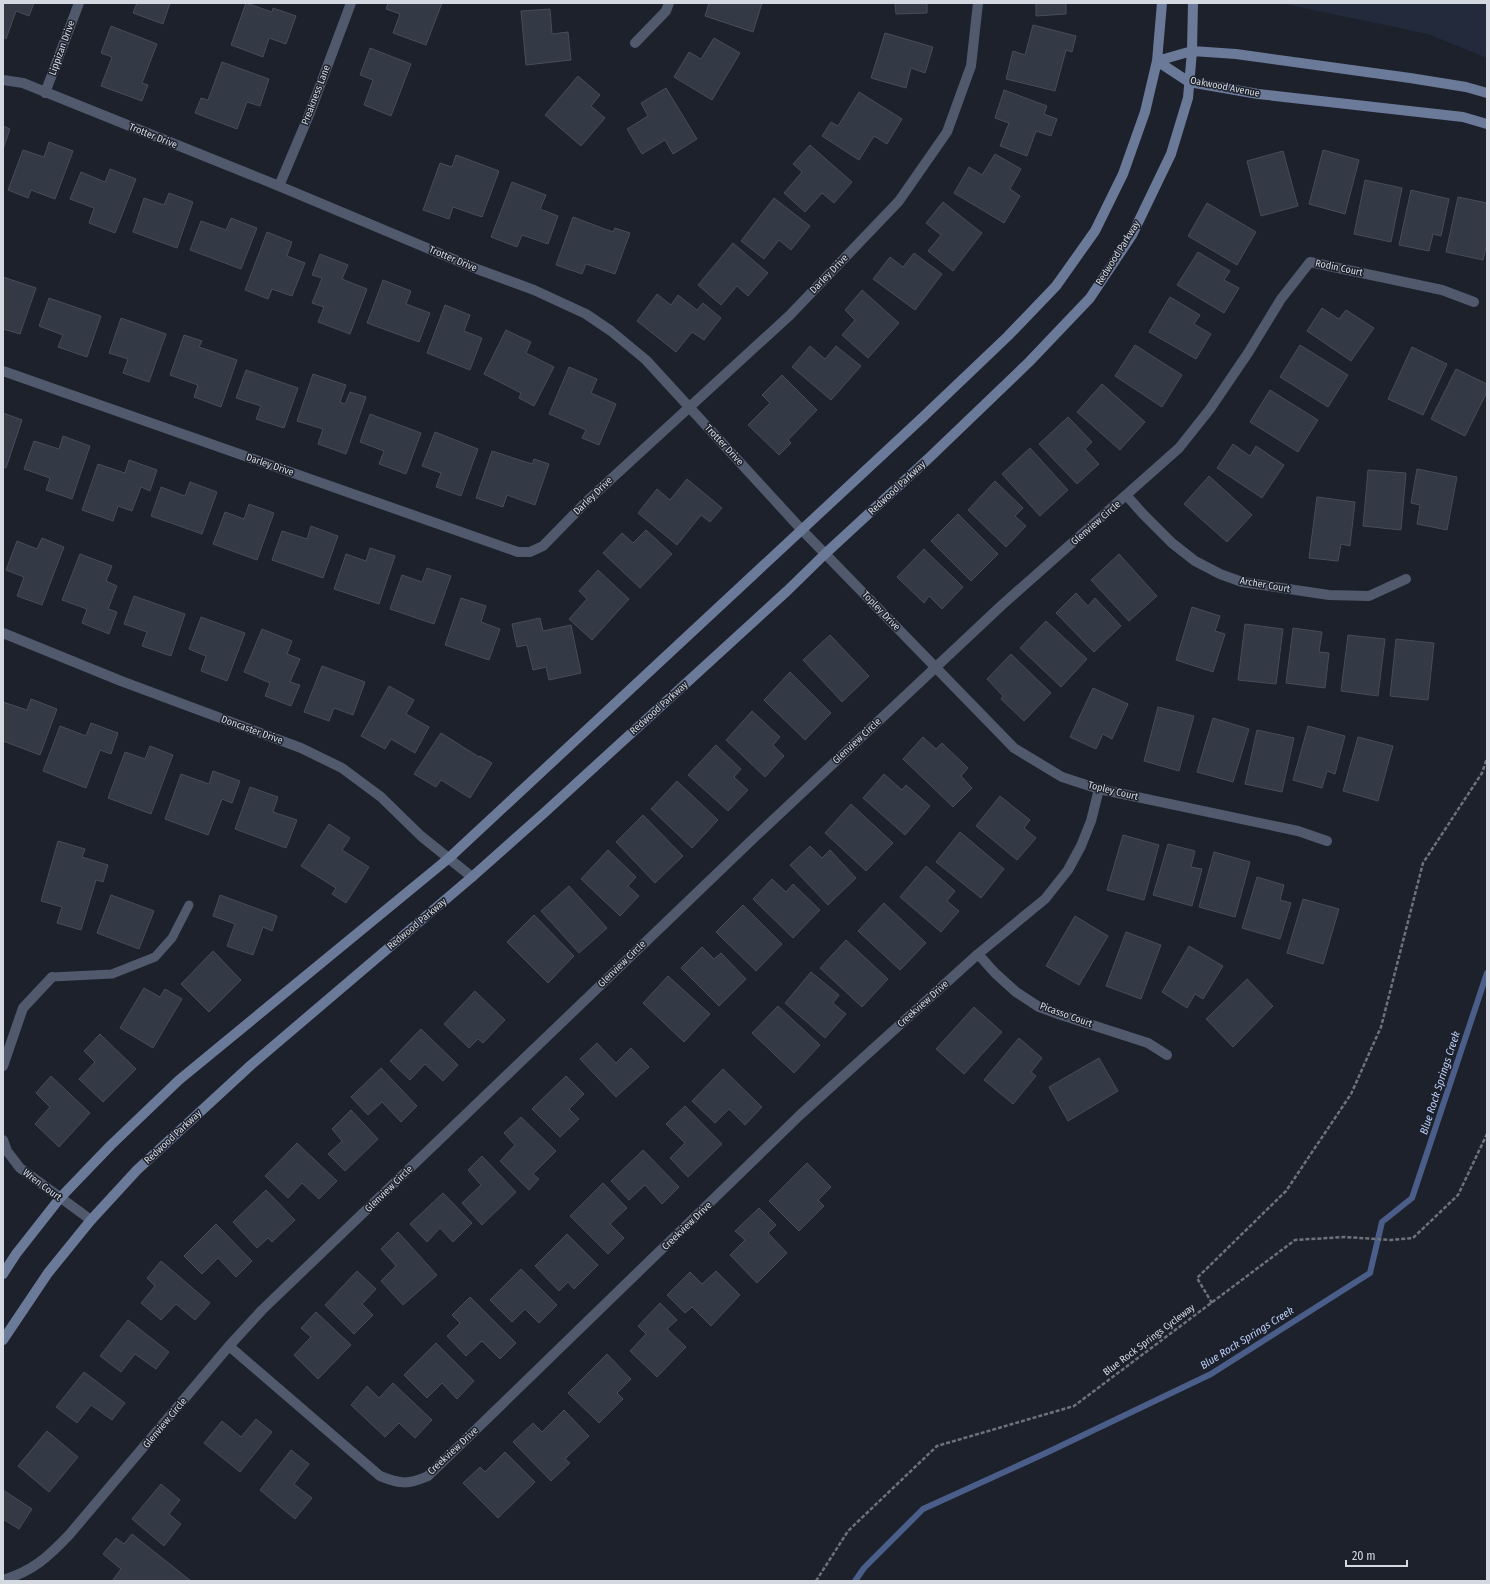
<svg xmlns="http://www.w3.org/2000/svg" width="1490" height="1584" font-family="'Fira Sans Condensed',sans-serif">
  <rect width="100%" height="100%" fill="#1c212c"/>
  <path fill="#232a3b" d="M1280 3H1487V58L1428 34Z"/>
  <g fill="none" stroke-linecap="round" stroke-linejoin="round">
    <path stroke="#4b5e8a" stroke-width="6" d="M855 1581 864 1568 923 1509 1048 1452 1211 1374 1370 1273 1382 1222 1412 1198 1487 973"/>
  </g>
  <path fill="#343946" stroke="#464c59" d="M3 3H34L29 16 16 11 6 39 3 37Z
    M137 3H170L163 24 133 13Z
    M246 3 272 12 273 8 296 16 286 44 269 38 263 57 231 45Z
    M388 3H442L426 45 393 33 400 14 386 9Z
    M709 3H762L753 32 705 16Z
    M895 3H927V13L896 14Z
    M1036 3H1066V14L1036 16Z
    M550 9 552 34 568 32 571 60 526 65 521 11Z
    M1033 25 1076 36 1072 52 1066 50 1055 91 1006 79 1013 51 1025 55Z
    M111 26 157 44 142 83 148 85 142 101 101 86 112 57 101 53Z
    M885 33 933 47 925 73 911 68 906 88 871 78Z
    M714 38 740 53 712 100 674 77 689 52 701 59Z
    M370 48 411 64 391 116 364 105 373 80 360 75Z
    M222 62 269 79 260 106 247 102 237 129 195 113 201 98 208 100Z
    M578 76 600 95 591 106 605 118 581 146 545 115Z
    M666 88 697 139 673 154 665 140 642 154 627 129 648 116 641 103Z
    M1004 90 1047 106 1044 114 1057 119 1051 136 1036 131 1027 156 1000 146 1009 123 995 118Z
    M859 92 902 119 887 144 874 136 859 160 822 136 831 122 838 126Z
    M3 126 10 129 3 149Z
    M49 142 73 151 55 199 31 190 28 198 8 190 23 150 44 157Z
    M810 145 852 182 834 203 822 193 805 212 784 193 802 172 793 164Z
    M1323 150 1359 160 1345 214 1309 204Z
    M1283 151 1298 206 1261 216 1247 161Z
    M995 154 1021 169 1010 189 1020 196 1004 223 954 193 969 167 982 175Z
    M456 155 499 171 482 217 453 207 449 219 423 210 440 163 452 167Z
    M110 169 136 179 115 233 89 223 94 208 70 199 81 172 105 182Z
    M1365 180 1402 188 1391 242 1354 234Z
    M512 182 546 195 540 209 558 216 548 244 522 235 517 247 491 237Z
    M1411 190 1449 199 1441 236 1433 234 1429 251 1399 245Z
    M169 193 193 202 177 248 133 232 144 198 164 205Z
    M1458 197 1487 203V243L1483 260 1446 252Z
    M774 198 810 226 791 250 779 240 764 259 741 241Z
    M943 202 982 233 953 271 928 251 941 235 926 223Z
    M1207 203 1256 232 1237 265 1188 236Z
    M573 217 613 232 615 228 630 233 615 274 586 264 582 274 556 265Z
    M231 218 257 228 241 269 190 250 201 221 226 230Z
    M267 232 292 242 287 256 305 263 292 296 272 289 268 299 245 290Z
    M733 243 768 273 748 296 737 286 721 305 698 285Z
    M1198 252 1230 271 1224 280 1239 288 1224 313 1177 285Z
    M914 253 942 274 915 310 873 279 890 257 903 267Z
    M320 254 348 265 342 279 367 289 350 334 318 322 324 307 312 303 322 278 312 275Z
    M3 277 36 288 20 334 3 329Z
    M383 280 411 291 406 304 430 313 419 342 367 323Z
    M862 290 899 323 868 358 842 335 855 320 845 310Z
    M657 294 671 305 678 295 697 310 703 303 721 318 704 340 692 332 676 352 637 321Z
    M1170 297 1200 315 1194 324 1211 334 1196 359 1149 332Z
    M49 298 101 316 87 357 58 347 63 335 39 326Z
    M445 305 470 315 464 331 482 338 470 370 427 353Z
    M1322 308 1339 319 1346 310 1374 328 1351 361 1307 331Z
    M121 318 166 334 149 382 123 373 128 359 109 353Z
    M506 330 531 342 526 353 554 367 534 406 519 398 521 393 484 374Z
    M184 335 202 341 199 347 237 360 221 407 194 397 198 385 170 375Z
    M1135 345 1182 375 1162 407 1115 376Z
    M1300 345 1348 375 1328 407 1280 377Z
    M810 346 825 359 836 346 861 366 831 400 792 367Z
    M1412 347 1447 364 1423 415 1388 399Z
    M569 367 597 379 591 393 616 404 599 445 582 438 586 430 549 414Z
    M1456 369 1487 384V392L1465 436 1431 419Z
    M246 370 298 388 284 428 256 419 261 406 236 398Z
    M313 374 346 385 340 402 345 404 350 392 366 397 346 454 318 444 323 429 297 421Z
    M782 375 817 410 788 440 791 443 779 455 748 425 770 403 762 395Z
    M1102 384 1145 422 1120 450 1077 412Z
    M1270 390 1318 420 1298 452 1250 422Z
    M3 413 22 420 6 468 3 467Z
    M370 414 421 433 406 474 379 464 384 451 360 442Z
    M1068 417 1092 442 1085 449 1099 464 1077 484 1039 444Z
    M435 432 478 449 461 496 436 487 441 473 422 466Z
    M63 436 90 446 72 499 46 490 50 478 24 469 34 441 59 449Z
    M1233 444 1250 456 1256 446 1284 465 1262 498 1217 468Z
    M1030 448 1068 490 1040 516 1002 474Z
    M492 451 532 464 534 459 549 464 535 505 507 495 503 507 476 498Z
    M129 460 157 470 150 491 141 487 132 511 118 506 113 521 82 510 98 464 125 473Z
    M1417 469 1457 477 1447 530 1417 524 1420 505 1411 503Z
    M1368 470 1406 473 1401 530 1363 526Z
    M1209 476 1252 515 1227 542 1184 504Z
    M687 479 722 508 710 522 701 515 677 545 638 513 657 489 670 500Z
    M995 481 1023 508 1015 516 1026 526 1006 547 968 510Z
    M190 482 217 492 202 534 151 516 161 487 185 496Z
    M1317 497 1355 502 1350 546 1341 544 1338 561 1309 558Z
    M249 504 274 513 257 560 213 544 225 512 244 519Z
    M958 514 998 554 971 581 931 541Z
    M311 526 338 536 323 578 272 560 282 531 307 539Z
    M646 530 672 554 640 588 603 553 622 533 633 543Z
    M42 538 64 547 42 605 17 596 24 577 6 570 17 541 37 549Z
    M370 548 395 556 379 604 334 589 346 554 366 561Z
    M924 549 963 587 942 609 929 596 924 603 897 577Z
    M80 554 112 566 106 581 117 586 108 609 117 612 109 634 82 623 87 609 62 600Z
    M1119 554 1157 596 1129 621 1091 580Z
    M427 568 451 576 434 624 390 609 402 575 422 582Z
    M598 570 629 599 592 640 569 619 587 599 579 591Z
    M1076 593 1088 606 1095 598 1121 626 1094 652 1056 613Z
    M134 596 185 614 171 656 142 646 147 632 124 624Z
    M461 598 486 606 481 622 500 629 489 660 445 645Z
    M1192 607 1220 616 1215 631 1225 634 1213 672 1176 660Z
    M201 617 245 633 227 681 201 671 206 656 189 649Z
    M540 618 543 631 571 625 581 673 549 680 546 667 533 670 527 645 517 647 512 624Z
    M1046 621 1087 659 1061 687 1020 648Z
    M1245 624 1283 629 1276 684 1238 680Z
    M1293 628 1322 632 1319 652 1329 653 1325 688 1286 683Z
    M262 629 292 641 287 654 300 659 290 682 300 685 291 706 265 696 270 683 244 672Z
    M830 635 869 676 842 702 803 660Z
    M1348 635 1385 639 1378 696 1341 691Z
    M1396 639 1434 643 1428 700 1390 696Z
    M1011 654 1051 693 1024 721 1001 699 1003 696 987 679Z
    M322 666 365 682 353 715 334 708 329 721 304 712Z
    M790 672 831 713 805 740 764 700Z
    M389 686 414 700 406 714 429 727 415 753 391 739 385 749 361 736Z
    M1093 688 1128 704 1112 739 1103 734 1096 749 1070 737Z
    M31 699 57 709 40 755 3 741V702L27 710Z
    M1158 707 1194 716 1179 771 1144 761Z
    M752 711 780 737 773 745 784 756 765 777 726 740Z
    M1213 718 1249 729 1233 782 1197 772Z
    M91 723 118 733 111 754 100 750 86 788 43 771 60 726 86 736Z
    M1308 726 1345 736 1335 774 1327 771 1322 788 1293 780Z
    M1257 730 1294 738 1282 792 1245 784Z
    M441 733 479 757 480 756 492 763 470 798 441 780 436 787 414 774Z
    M923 737 936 749 942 743 968 768 961 776 972 788 953 807 903 759Z
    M1358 737 1393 746 1378 801 1343 791Z
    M716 745 741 769 734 777 748 790 728 811 688 775Z
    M150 746 173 755 151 814 108 798 125 752 145 759Z
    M213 771 240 781 232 803 222 799 208 835 165 819 181 774 209 784Z
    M884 774 902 790 906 785 930 806 905 835 863 798Z
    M677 781 718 820 692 848 651 809Z
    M250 787 278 797 273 812 297 820 286 848 235 829Z
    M1000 796 1030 820 1024 828 1036 838 1017 860 976 826Z
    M851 804 893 843 866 871 825 833Z
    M643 815 683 856 655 883 616 842Z
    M329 824 350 838 342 850 369 867 346 903 332 894 336 888 301 866Z
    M960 832 1004 869 981 898 936 862Z
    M1123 835 1159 845 1144 900 1107 890Z
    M58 841 85 849 82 857 108 865 103 882 96 880 81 930 57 923 62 907 41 901Z
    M1168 844 1195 851 1191 867 1202 869 1192 906 1153 895Z
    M810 846 822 858 830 850 856 878 828 905 790 865Z
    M608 850 636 877 628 886 639 896 620 916 581 879Z
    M1214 852 1250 862 1235 917 1199 907Z
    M926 866 955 891 947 901 959 911 941 932 900 897Z
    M1257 877 1284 885 1280 900 1291 903 1280 939 1242 928Z
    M772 879 786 892 793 884 820 910 793 938 753 899Z
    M569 886 607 928 579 953 541 911Z
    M111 895 154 911 139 949 97 933Z
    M220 895 277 916 272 931 263 927 253 955 227 946 235 924 213 916Z
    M1303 899 1339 909 1323 964 1287 953Z
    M884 903 926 943 900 970 858 931Z
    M743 905 782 944 756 971 716 932Z
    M534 915 574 956 548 983 507 942Z
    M1075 916 1108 936 1079 985 1046 966Z
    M1126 932 1161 945 1141 999 1106 986Z
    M846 940 888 979 862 1007 820 968Z
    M1189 946 1223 966 1203 999 1195 994 1187 1008 1162 992Z
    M702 947 714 959 721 953 746 979 719 1006 681 968Z
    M213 951 241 980 209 1012 181 984Z
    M811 972 839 995 833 1003 846 1014 825 1038 785 1003Z
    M668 976 710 1014 684 1042 643 1003Z
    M1247 979 1273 1006 1233 1047 1206 1019Z
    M144 988 160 997 165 989 182 999 153 1048 120 1028Z
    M475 991 505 1020 483 1043 478 1039 469 1048 444 1024Z
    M778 1006 820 1045 794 1073 752 1033Z
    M974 1007 1002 1032 964 1074 936 1049Z
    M421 1029 458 1065 443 1081 425 1064 410 1080 390 1061Z
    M100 1034 136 1069 103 1102 79 1079 95 1062 84 1051Z
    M1019 1038 1042 1058 1031 1072 1036 1076 1013 1104 984 1080Z
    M597 1043 616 1063 631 1048 649 1067 616 1097 580 1059Z
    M1099 1058 1118 1091 1068 1121 1049 1087Z
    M381 1068 417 1106 401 1122 382 1102 368 1115 351 1097Z
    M723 1069 762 1107 745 1125 729 1109 715 1123 692 1101Z
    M51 1076 90 1113 59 1147 35 1124 50 1107 36 1093Z
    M566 1076 584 1094 569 1109 579 1119 560 1137 532 1109Z
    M685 1106 722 1144 688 1177 670 1158 685 1143 666 1124Z
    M351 1110 378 1139 345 1171 328 1154 342 1141 332 1129Z
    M521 1117 556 1151 533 1174 539 1179 529 1190 500 1161 515 1145 504 1133Z
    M297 1143 337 1181 319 1199 302 1183 288 1198 265 1176Z
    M643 1150 679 1187 662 1204 645 1185 629 1200 611 1181Z
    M482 1156 516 1192 482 1225 462 1203 481 1185 468 1170Z
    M807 1163 831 1187 818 1200 824 1206 799 1231 769 1201Z
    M603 1183 627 1208 610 1224 624 1238 608 1254 570 1216Z
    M266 1190 295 1220 272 1242 268 1238 257 1248 233 1222Z
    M443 1193 472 1223 453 1242 440 1228 427 1242 410 1224Z
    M759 1208 776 1225 768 1233 787 1253 757 1283 730 1255 745 1240 735 1231Z
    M216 1224 252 1261 236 1277 218 1258 202 1274 184 1256Z
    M398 1232 437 1275 403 1305 381 1281 396 1266 381 1249Z
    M567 1234 598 1265 574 1289 568 1282 559 1291 535 1266Z
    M161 1261 210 1303 195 1320 176 1304 161 1320 141 1303 155 1286 147 1278Z
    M521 1269 557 1305 539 1323 525 1309 512 1322 490 1300Z
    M357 1271 376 1289 362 1304 373 1315 354 1334 325 1305Z
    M716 1271 740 1295 711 1326 692 1307 685 1313 667 1295 690 1272 702 1284Z
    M470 1297 516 1343 500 1359 482 1341 466 1356 447 1336 460 1323 452 1315Z
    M660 1303 677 1320 667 1329 686 1347 657 1377 630 1351 646 1334 638 1326Z
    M316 1312 351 1345 318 1379 294 1355 311 1337 301 1328Z
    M128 1320 169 1352 156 1369 135 1354 121 1372 100 1356Z
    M436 1343 474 1381 457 1399 442 1383 427 1398 404 1375Z
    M607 1354 631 1379 617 1393 623 1399 599 1423 568 1393Z
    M84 1372 125 1403 112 1420 91 1405 77 1423 56 1407Z
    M393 1383 432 1420 415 1438 399 1423 385 1437 351 1405 367 1386 379 1398Z
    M564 1410 589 1436 565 1459 570 1463 551 1481 513 1442 533 1423 542 1432Z
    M256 1419 272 1432 240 1472 204 1443 222 1421 241 1437Z
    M47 1431 78 1457 49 1492 18 1466Z
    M291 1450 309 1464 294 1484 312 1498 295 1519 260 1490Z
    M505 1452 535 1482 498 1518 463 1483 480 1467 485 1472Z
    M161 1484 180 1500 169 1514 181 1524 164 1546 132 1519Z
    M3 1490 32 1509 19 1529 3 1519Z
    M132 1534 191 1581H112L121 1569 103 1554 116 1538 124 1544Z"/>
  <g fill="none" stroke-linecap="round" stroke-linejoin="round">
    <path stroke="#6d727c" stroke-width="2.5" stroke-dasharray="4 2" stroke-linecap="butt" d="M1212 1303 1197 1278 1286 1191 1351 1094 1381 1027 1423 863 1482 773 1487 758
      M816 1581 848 1531 937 1446 1074 1406 1295 1240 1344 1237 1391 1240 1413 1238 1458 1195 1487 1134"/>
    <path stroke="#515a6d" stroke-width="9" d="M52 977 112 974 155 957 172 938 189 905"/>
    <path stroke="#515a6d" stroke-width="10" d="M635 43 666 11 669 3
      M3 80 23 83 279 186 477 269 534 290 586 314 611 331 646 360 801 529 1014 748 1062 777 1099 789 1298 831 1327 841
      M45 93 79 3
      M279 186 309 115 351 3
      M3 371 518 552H530L543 546 586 502 790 315 899 201 947 132 971 66 978 3
      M1127 496 1143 514 1172 543 1195 561 1220 574 1242 582 1329 595 1369 596 1406 579
      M3 633 121 681 301 748 342 768 381 797 421 836 472 877
      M978 954 995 973 1016 992 1039 1007 1061 1015 1148 1043 1167 1055
      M3 1066 23 1008 52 977
      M3 1140 7 1151 20 1168 91 1220
      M229 1346 380 1476C400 1484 408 1485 428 1476L800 1115 978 954 1045 899 1068 870 1081 846 1091 821 1099 789
      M3 1580C33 1571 48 1557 69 1535L229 1346 262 1310 756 836 1002 605 1179 448 1210 409 1248 353 1281 299 1310 262 1442 290 1474 302"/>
    <path stroke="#6c7a99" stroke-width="10" d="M1157 61 1189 82 1258 94 1463 117 1487 124
      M1157 61 1192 51 1236 54 1410 78 1466 87 1487 93
      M3 1274 16 1254 60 1198 111 1145 179 1080 449 858 923 417 1008 336 1056 286 1095 231 1123 174 1145 112 1157 61 1162 3
      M3 1340 48 1273 91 1220 137 1170 251 1065 472 877 544 813 787 591 826 553 929 458 1029 362 1090 298 1132 235 1171 154 1188 98 1192 51 1193 3"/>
  </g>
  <g text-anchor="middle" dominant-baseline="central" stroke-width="3" stroke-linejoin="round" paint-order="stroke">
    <g font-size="10" fill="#d4d8e0" stroke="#1c212c">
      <text transform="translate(62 48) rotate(-70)">Lippizan Drive</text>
      <text transform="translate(1225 87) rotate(11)">Oakwood Avenue</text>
      <text transform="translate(316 95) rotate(-69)">Preakness Lane</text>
      <text transform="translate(153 136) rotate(22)">Trotter Drive</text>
      <text transform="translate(1118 253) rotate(-58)">Redwood Parkway</text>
      <text transform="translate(453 259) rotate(23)">Trotter Drive</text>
      <text transform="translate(1339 268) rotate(12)">Rodin Court</text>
      <text transform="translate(829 274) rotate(-46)">Darley Drive</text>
      <text transform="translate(724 445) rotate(47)">Trotter Drive</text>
      <text transform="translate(270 465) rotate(19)">Darley Drive</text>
      <text transform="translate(897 488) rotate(-43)">Redwood Parkway</text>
      <text transform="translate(593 496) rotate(-44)">Darley Drive</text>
      <text transform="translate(1096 523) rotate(-41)">Glenview Circle</text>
      <text transform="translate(1265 585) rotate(10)">Archer Court</text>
      <text transform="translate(881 611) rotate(46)">Topley Drive</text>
      <text transform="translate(659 708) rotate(-42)">Redwood Parkway</text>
      <text transform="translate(252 730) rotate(20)">Doncaster Drive</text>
      <text transform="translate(857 741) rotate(-43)">Glenview Circle</text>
      <text transform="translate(1113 791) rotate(14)">Topley Court</text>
      <text transform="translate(417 924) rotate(-40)">Redwood Parkway</text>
      <text transform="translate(622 964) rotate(-44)">Glenview Circle</text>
      <text transform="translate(923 1004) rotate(-42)">Creekview Drive</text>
      <text transform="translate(1066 1015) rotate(20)">Picasso Court</text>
      <text transform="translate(173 1137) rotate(-43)">Redwood Parkway</text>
      <text transform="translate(42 1185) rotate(37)">Wren Court</text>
      <text transform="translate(389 1189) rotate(-44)">Glenview Circle</text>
      <text transform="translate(687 1226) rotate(-44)">Creekview Drive</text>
      <text transform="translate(1149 1340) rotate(-37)">Blue Rock Springs Cycleway</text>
      <text transform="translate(165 1423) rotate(-50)">Glenview Circle</text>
      <text transform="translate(453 1451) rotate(-43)">Creekview Drive</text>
    </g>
    <g font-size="11" font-style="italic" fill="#bbcdf8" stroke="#1c212c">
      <text transform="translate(1440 1083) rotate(-72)">Blue Rock Springs Creek</text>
      <text transform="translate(1247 1338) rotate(-32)">Blue Rock Springs Creek</text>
    </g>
  </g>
  <rect width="1490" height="1584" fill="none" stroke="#d4d8e0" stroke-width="8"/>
  <path d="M1346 1560v6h61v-6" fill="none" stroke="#d4d8e0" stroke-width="2"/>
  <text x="1352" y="1560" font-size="12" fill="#d4d8e0" stroke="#1c212c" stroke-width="3" paint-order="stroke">20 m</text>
</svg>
